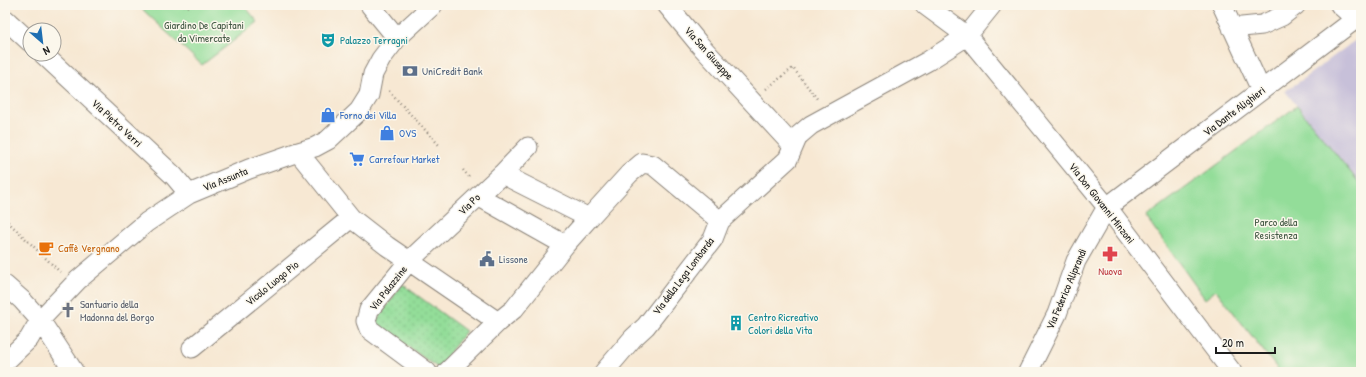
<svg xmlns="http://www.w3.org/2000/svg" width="1366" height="377" font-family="'Patrick Hand',sans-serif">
  <defs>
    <pattern id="garden-dots" width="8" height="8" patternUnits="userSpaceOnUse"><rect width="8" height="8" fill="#93dd99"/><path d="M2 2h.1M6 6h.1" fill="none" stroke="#7ebd83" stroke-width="1.8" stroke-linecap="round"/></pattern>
  </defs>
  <rect width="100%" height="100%" fill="#fbf7ec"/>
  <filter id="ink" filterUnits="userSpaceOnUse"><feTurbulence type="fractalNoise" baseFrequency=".025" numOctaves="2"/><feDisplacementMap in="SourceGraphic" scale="8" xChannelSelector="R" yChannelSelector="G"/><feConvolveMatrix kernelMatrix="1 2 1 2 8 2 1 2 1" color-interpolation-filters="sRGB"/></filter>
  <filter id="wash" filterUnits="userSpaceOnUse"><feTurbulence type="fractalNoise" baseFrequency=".012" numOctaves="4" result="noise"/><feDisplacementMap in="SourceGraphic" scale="16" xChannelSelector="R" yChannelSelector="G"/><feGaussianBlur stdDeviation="0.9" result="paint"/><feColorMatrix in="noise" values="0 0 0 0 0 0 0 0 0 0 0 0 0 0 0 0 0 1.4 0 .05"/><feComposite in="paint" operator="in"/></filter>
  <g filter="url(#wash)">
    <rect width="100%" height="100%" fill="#f7e8d3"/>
    <path fill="#c7c0d9" d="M1361 36V185L1285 91 1299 82Z"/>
    <path fill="#93dd99" stroke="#587c5a" d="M144 5H251L247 9 258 22 202 65 141 8Z
      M1297 106 1361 185V372H1280L1216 290 1205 299 1146 217Z"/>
    <path fill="url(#garden-dots)" stroke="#587c5a" d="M402 284 466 331 438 368 375 323Z"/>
  </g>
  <g filter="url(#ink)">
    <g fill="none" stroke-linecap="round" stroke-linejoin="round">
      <g stroke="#8a8278" stroke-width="21">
        <path id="minor" d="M370 5 397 38
          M667 5 699 44 793 146
          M925 5 967 36 1107 207 1232 372
          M1222 5 1261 90
          M1340 5 1356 19
          M5 19 30 42
          M1232 28 1262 25 1282 16 1296 5
          M43 54 174 176 189 194
          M298 152 351 218 387 246 498 322
          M478 196 565 245 589 218 502 174
          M589 218 629 174 642 163 653 165 720 221
          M5 285 22 300 40 320 74 372
          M192 348 351 218
          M5 362 29 339 40 320 78 280 147 222 189 194 249 169 298 152 315 147 328 140 359 111 369 95 373 74 381 59 397 38 433 5
          M427 372 369 329 366 321 369 310 409 261 502 174 528 147
          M447 372 498 322 514 309 565 245
          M604 372 633 338 646 326 713 239 720 221 788 159 798 136 811 125 928 61 967 36 992 5
          M1028 372 1057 314 1076 261 1107 207 1361 15"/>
      </g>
      <path stroke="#8a8278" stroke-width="2.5" stroke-dasharray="1 3" stroke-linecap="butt" d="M185 5 186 7 195 5
        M766 89 793 68 818 100
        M389 91 439 145
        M463 170 470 178
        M5 219 60 272"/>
      <use href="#minor" stroke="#fff" stroke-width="19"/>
    </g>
  </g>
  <defs>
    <g id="theatre-bare" transform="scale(1.2)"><path d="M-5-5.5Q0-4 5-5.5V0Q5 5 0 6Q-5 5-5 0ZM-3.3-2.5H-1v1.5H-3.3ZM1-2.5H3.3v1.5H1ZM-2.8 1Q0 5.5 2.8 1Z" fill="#0f9aa8" stroke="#fbf7ec" stroke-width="2.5" paint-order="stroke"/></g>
    <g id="bank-bare" transform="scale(1.2)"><path d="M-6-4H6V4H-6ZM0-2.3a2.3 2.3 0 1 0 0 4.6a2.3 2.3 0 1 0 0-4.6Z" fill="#5c6f8a" stroke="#fbf7ec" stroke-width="2.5" paint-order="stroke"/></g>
    <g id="shop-bare" transform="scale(1.2)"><path d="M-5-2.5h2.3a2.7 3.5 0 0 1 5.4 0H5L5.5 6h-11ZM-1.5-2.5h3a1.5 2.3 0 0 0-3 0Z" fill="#3f7fe0" stroke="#fbf7ec" stroke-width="2.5" paint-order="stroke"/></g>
    <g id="supermarket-bare" transform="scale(1.2)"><path d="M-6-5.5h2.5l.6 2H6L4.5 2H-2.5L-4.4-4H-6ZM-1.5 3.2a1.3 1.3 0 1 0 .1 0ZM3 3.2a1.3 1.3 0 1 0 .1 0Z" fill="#3f7fe0" stroke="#fbf7ec" stroke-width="2.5" paint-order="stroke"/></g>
    <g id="cafe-bare" transform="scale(1.2)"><path d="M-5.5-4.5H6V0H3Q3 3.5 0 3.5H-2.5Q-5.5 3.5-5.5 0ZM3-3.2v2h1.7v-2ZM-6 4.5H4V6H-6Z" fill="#e8710a" stroke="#fbf7ec" stroke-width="2.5" paint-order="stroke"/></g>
    <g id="pharmacy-bare" transform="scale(1.2)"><path d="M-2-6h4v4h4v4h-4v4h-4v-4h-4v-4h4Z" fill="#e0444e" stroke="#fbf7ec" stroke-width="2.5" paint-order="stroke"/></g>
    <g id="civic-bare" transform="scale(1.2)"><path d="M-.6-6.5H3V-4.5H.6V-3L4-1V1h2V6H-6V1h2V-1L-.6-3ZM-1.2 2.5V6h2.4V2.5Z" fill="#5c6f8a" stroke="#fbf7ec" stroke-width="2.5" paint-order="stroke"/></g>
    <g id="church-bare" transform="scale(1.2)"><path d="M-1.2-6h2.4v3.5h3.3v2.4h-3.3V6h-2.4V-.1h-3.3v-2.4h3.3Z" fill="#6b7280" stroke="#fbf7ec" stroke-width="2.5" paint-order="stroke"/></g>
    <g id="building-bare" transform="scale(1.2)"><path d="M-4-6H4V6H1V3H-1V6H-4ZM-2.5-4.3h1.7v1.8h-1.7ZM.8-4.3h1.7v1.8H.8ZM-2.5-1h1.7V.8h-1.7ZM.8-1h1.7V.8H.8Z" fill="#0f9aa8" stroke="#fbf7ec" stroke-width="2.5" paint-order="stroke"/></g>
  </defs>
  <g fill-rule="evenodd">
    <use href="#theatre-bare" x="328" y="40"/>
    <use href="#bank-bare" x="410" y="71"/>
    <use href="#shop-bare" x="328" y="115"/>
    <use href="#shop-bare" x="387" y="133"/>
    <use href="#supermarket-bare" x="357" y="159"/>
    <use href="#cafe-bare" x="46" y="248"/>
    <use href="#pharmacy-bare" x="1110" y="254"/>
    <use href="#civic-bare" x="487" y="259"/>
    <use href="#church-bare" x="68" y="310"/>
    <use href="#building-bare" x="736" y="323"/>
  </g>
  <g text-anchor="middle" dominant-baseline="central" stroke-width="3" stroke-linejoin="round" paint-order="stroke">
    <g font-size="11" fill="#405642" stroke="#fbf7ec">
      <text x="204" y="25">Giardino De Capitani<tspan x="204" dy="13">da Vimercate</tspan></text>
      <text x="1276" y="222">Parco della<tspan x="1276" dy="13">Resistenza</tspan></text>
    </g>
    <g font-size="11" fill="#0d838f" stroke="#fbf7ec" text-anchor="start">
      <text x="340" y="40">Palazzo Terragni</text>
      <text x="748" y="317">Centro Ricreativo<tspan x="748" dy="13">Colori della Vita</tspan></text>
    </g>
    <g font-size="11" fill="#1c1c1c" stroke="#fbf7ec">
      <text transform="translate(709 53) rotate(48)">Via San Giuseppe</text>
      <text transform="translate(1234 111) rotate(-37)">Via Dante Alighieri</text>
      <text transform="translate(117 123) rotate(43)">Via Pietro Verri</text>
      <text transform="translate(225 179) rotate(-22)">Via Assunta</text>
      <text transform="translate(1102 203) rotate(52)">Via Don Giovanni Minzoni</text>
      <text transform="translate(469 204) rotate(-44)">Via Po</text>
      <text transform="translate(683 276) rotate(-53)">Via della Lega Lombarda</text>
      <text transform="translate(272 283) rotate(-39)">Vicolo Luogo Pio</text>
      <text transform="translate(388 288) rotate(-52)">Via Palazzine</text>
      <text transform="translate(1066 289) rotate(-67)">Via Federico Aliprandi</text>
    </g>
    <g font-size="11" fill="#4e5e75" stroke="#fbf7ec" text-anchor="start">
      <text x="422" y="71">UniCredit Bank</text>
      <text x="499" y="259">Lissone</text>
    </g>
    <g font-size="11" fill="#366cbe" stroke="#fbf7ec" text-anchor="start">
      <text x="340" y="115">Forno dei Villa</text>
      <text x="399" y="133">OVS</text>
      <text x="369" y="159">Carrefour Market</text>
    </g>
    <g font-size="11" fill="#c56008" stroke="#fbf7ec" text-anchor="start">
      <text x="58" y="248">Caffè Vergnano</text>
    </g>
    <g font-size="11" fill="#be3a42" stroke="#fbf7ec">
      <text x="1110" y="271">Nuova</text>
    </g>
    <g font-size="11" fill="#5b616d" stroke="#fbf7ec" text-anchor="start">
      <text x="80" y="304">Santuario della<tspan x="80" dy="13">Madonna del Borgo</tspan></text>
    </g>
  </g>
  <rect width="1366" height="377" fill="none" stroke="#fbf7ec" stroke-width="20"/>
  <g transform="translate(42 42) rotate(152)"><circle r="19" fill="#fbf7ec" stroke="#a29f99"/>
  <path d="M0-3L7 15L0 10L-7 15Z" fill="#1f6fb2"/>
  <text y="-6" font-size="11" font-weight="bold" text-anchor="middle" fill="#1c1c1c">N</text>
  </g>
  <path d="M1216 347v6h59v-6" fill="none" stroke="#1c1c1c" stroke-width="2"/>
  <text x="1222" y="347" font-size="12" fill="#1c1c1c" stroke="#fbf7ec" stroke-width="3" paint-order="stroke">20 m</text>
</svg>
